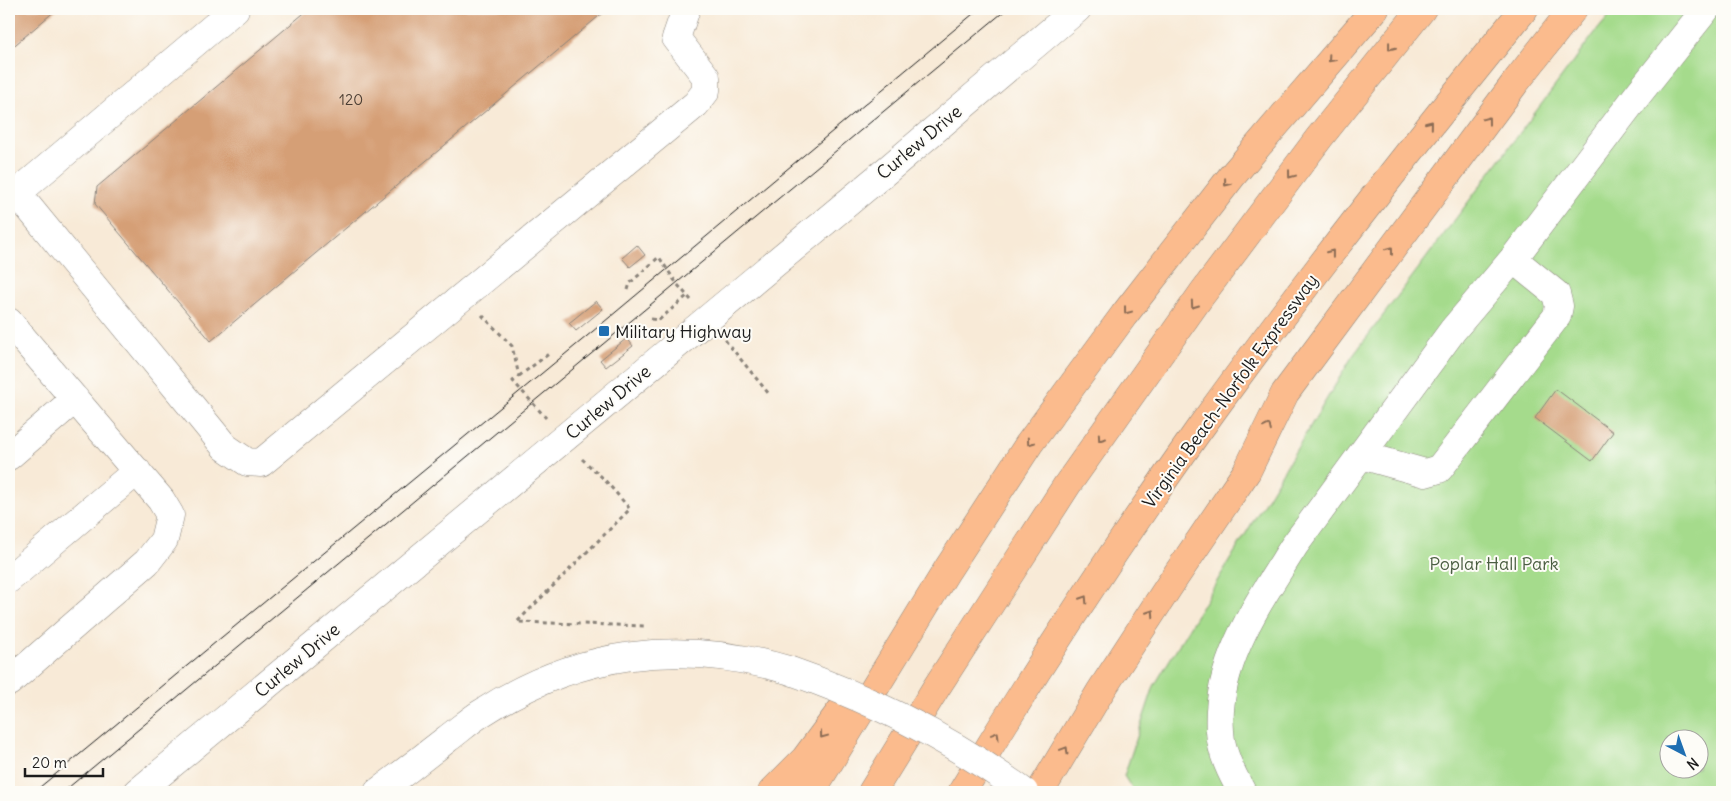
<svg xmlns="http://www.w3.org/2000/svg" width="1731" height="801" font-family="Delius,sans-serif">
  <rect width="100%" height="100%" fill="#fdfcf7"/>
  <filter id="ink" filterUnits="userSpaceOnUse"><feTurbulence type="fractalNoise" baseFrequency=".02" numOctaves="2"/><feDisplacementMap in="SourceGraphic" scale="10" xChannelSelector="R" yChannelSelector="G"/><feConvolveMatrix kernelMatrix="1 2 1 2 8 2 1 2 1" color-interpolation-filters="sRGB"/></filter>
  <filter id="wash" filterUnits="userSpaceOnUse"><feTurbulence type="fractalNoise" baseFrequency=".0096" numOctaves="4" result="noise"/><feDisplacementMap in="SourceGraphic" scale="20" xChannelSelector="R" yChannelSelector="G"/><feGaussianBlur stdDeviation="1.12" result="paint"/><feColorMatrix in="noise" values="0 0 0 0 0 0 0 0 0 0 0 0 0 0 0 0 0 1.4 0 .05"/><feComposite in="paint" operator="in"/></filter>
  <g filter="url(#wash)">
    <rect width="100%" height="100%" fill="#f8ead7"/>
    <path fill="#a5db8c" stroke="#607c54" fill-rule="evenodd" d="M1615 9H1722V792H1134L1124 776 1154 686 1352 357 1594 34ZM1668 738H1698V768H1668Z"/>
    <g id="blocks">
      <path fill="#d59f76" d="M9 9H57L9 50Z
        M309 9H604L605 11 211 341 95 204 97 187Z
        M637 245 645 255 630 267 622 258Z
        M596 301 603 309 576 331 569 323Z
        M627 338 633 346 606 367 600 360Z
        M1556 389 1613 432 1592 461 1535 418Z"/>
    </g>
  </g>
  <g filter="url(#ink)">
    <use href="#blocks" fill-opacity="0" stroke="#8a837a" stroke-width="1"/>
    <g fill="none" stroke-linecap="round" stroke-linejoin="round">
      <g stroke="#8a837a" stroke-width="29">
        <path id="minor" d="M17 193 225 447 247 462 261 463 696 104 706 91V77L676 38 686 9
          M9 200 235 9
          M9 322 161 500 170 515 164 540 147 562 9 682
          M1361 455 1425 473 1439 469 1557 316 1559 306 1556 294 1513 259
          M9 456 75 399
          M9 579 137 471
          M138 792 886 171 1077 9
          M378 792C401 775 424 757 447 739 458 731 469 721 480 714 577 651 678 638 788 670
          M1242 792C1232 774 1221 753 1220 731 1215 663 1259 602 1294 546L1453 330 1513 259 1639 93 1706 9"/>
      </g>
      <g stroke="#8a837a" stroke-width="29">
        <path id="highway" d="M772 792 805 759 848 701
          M811 792 947 570 1029 444 1124 315 1232 176 1375 9
          M872 792 936 688 1067 485 1202 294 1319 138 1422 9
          M962 792C1036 669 1115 548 1198 431 1302 286 1412 147 1524 9
          M1040 792 1100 692 1173 580 1247 471 1285 393 1515 83 1573 9"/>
      </g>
      <path stroke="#8a837a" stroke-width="3" stroke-dasharray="4 4" stroke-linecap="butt" d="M628 290 630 283 659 257 677 284 691 300
        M482 315 512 346 519 376 513 381 546 418
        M651 319 659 320 688 295
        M725 340 769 394
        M519 376 550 353
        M582 459 603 478 630 509 517 622 644 626"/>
      <use href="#minor" stroke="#fff" stroke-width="28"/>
      <use href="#highway" stroke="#fbbb8d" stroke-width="28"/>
      <path stroke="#1c1c1c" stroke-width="1" d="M34 792 598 327 979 9
        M63 792 1007 9"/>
      <g stroke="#8a837a" stroke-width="29" stroke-linecap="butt">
        <path id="minor-bridge" d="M788 670C872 699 952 740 1024 792"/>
      </g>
      <use href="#minor-bridge" stroke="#fff" stroke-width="28"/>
    </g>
    <defs><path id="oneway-chevron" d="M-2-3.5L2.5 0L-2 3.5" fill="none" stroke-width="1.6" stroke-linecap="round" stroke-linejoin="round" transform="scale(1.25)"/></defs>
    <g stroke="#8c6c54">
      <use href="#oneway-chevron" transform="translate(1391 47) rotate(128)"/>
      <use href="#oneway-chevron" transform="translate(1331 59) rotate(131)"/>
      <use href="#oneway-chevron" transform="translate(1487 120) rotate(-53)"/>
      <use href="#oneway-chevron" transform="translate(1430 124) rotate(-51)"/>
      <use href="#oneway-chevron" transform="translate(1291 175) rotate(127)"/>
      <use href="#oneway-chevron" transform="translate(1227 183) rotate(128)"/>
      <use href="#oneway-chevron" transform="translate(1390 250) rotate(-53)"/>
      <use href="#oneway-chevron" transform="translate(1331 253) rotate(-52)"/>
      <use href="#oneway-chevron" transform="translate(1194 305) rotate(125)"/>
      <use href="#oneway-chevron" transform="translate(1127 311) rotate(127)"/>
      <use href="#oneway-chevron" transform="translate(1268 427) rotate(-64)"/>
      <use href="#oneway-chevron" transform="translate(1101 438) rotate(125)"/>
      <use href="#oneway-chevron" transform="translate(1030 442) rotate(125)"/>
      <use href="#oneway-chevron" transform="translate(1084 599) rotate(-57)"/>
      <use href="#oneway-chevron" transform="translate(1151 613) rotate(-57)"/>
      <use href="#oneway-chevron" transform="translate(823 735) rotate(127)"/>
      <use href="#oneway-chevron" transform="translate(996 735) rotate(-59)"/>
      <use href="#oneway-chevron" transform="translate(1065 750) rotate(-59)"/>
    </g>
  </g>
  <rect fill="#1f6fb2" stroke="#fdfcf7" stroke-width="2" x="598" y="325" width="12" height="12" rx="2.5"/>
  <g text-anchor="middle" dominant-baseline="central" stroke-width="4" stroke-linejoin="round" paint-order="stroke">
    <g font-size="15" fill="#4a3d32">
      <text x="351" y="99">120</text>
    </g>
    <g font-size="18" fill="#1c1c1c" stroke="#fdfcf7">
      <text transform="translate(919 142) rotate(-40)">Curlew Drive</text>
      <text transform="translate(1230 391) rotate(-54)">Virginia Beach-Norfolk Expressway</text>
      <text transform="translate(608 402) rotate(-40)">Curlew Drive</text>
      <text transform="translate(297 660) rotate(-40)">Curlew Drive</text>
    </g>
    <g font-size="18" fill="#1c1c1c" stroke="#fdfcf7" text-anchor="start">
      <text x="615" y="331">Military Highway</text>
    </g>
    <g font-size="18" fill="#4c5f43" stroke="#fdfcf7">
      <text x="1494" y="563">Poplar Hall Park</text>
    </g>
  </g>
  <rect width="1731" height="801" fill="none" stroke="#fdfcf7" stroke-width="30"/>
  <g transform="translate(1684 754) rotate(139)"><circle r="24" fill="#fdfcf7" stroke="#a3a29f"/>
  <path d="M0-4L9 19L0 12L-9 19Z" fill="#1f6fb2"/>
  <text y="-8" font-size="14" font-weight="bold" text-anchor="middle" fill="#1c1c1c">N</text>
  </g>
  <path d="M25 768v8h78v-8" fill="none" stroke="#1c1c1c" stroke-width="2.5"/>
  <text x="32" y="768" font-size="15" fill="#1c1c1c" stroke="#fdfcf7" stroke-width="4" paint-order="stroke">20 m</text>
</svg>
